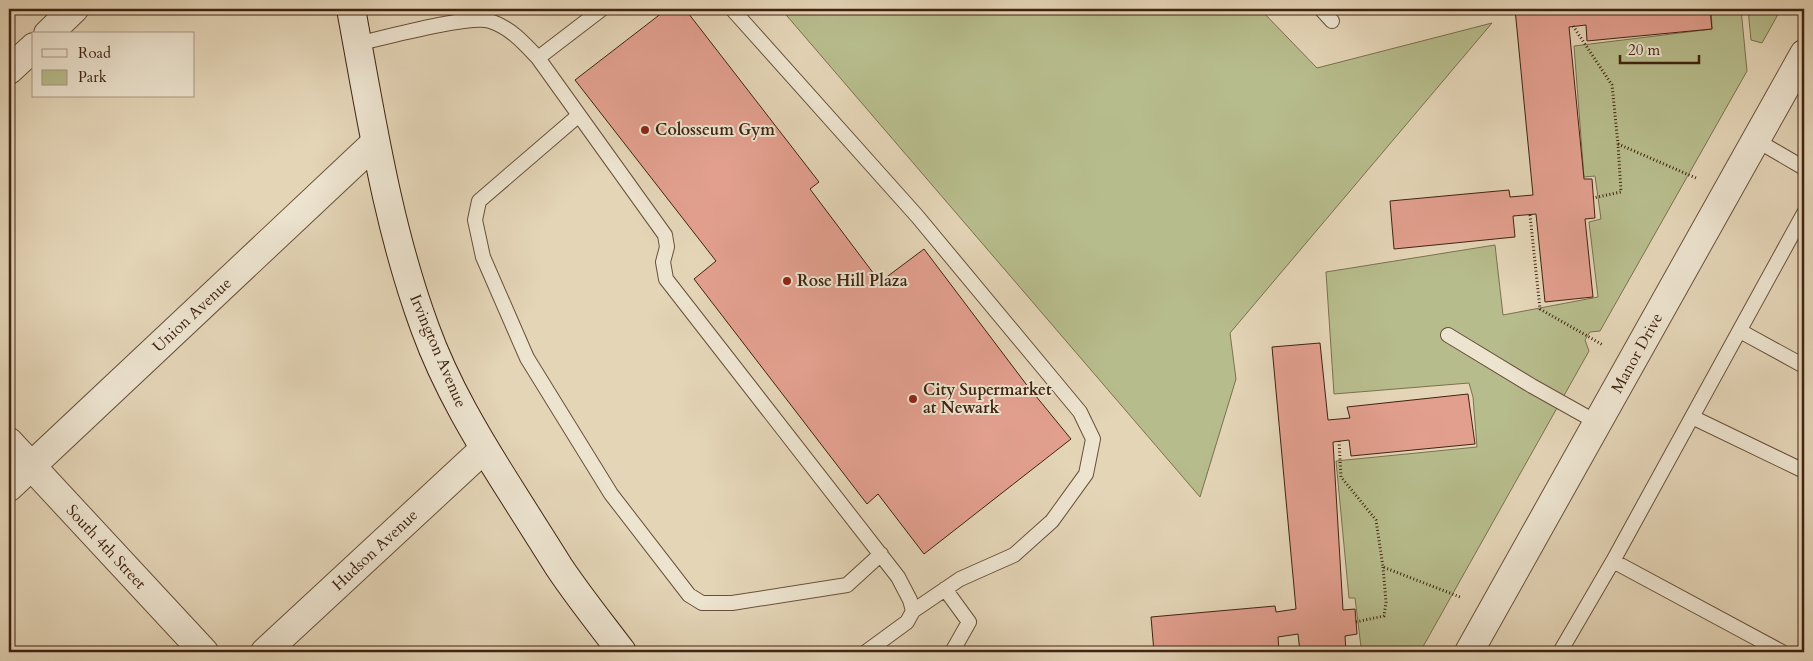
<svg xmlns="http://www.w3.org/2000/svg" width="1813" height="661" font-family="Cardo,serif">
  <rect width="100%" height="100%" fill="#e4d5b7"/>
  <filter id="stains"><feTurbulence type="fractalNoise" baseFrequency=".004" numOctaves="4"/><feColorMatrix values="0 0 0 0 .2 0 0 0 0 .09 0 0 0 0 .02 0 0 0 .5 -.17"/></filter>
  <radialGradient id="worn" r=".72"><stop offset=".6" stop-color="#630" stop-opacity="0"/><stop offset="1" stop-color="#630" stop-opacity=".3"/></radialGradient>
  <path fill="#b7bc8c" stroke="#7c704e" d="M781 9H1260L1317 68 1492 23 1230 333 1236 379 1200 497Z
    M1711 9H1741L1747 71 1600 331 1590 332 1585 340 1589 351 1420 652H1352L1351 649 1361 647 1355 598H1349L1336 461 1477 447 1473 397 1469 383 1334 394 1326 272 1495 245 1503 315 1598 297 1589 222 1601 219 1595 176 1584 177 1574 46 1712 29Z
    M1748 9H1781L1762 43 1751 40Z"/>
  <path fill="#e29f8e" stroke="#402310" d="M667 9H685L819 182 810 189 880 282 924 249 1026 384 1071 439 924 554 878 494 867 504 694 279 716 261 575 80Z
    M1515 9H1710L1712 29 1587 41 1586 25 1569 27 1584 179H1592L1595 218 1585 219 1593 297 1545 302 1536 214 1513 216 1515 237 1394 249 1390 201 1509 190 1510 197 1533 195Z
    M1320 343 1328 420 1350 418 1347 407 1468 394 1475 444 1351 456 1349 440 1333 442 1343 610 1355 609 1357 634 1345 636 1346 652H1300L1298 634 1278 637 1279 652H1154L1151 617 1275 606 1276 612 1296 609 1272 347Z"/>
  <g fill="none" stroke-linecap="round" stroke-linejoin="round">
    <g stroke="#69503a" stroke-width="16">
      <path id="service" d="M732 9 917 216 1080 412 1093 439 1086 474 1052 521 1014 555 960 579 913 611
        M1321 9 1332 21
        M357 44C383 38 470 14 490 21 511 28 524 43 538 58L665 235 667 247 663 262 666 279 898 577 910 600 913 611 907 622 866 652
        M538 58 602 9
        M579 115 479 201 475 220 483 257 527 358 611 494 689 595 702 603H732L847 585 881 554
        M1756 140 1804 168
        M1740 331 1804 366
        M1448 335 1532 386 1598 423
        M1692 417 1804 471
        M1613 561 1782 652
        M945 589 969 622 952 652
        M1560 652 1613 561 1804 213"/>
    </g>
    <g stroke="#69503a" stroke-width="30">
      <path id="minor" d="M48 34 74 9
        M9 70 34 47
        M9 442 204 652
        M9 487 375 143
        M265 652 484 449"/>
    </g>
    <g stroke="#69503a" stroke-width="30">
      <path id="tertiary" d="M1469 652 1804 54"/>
    </g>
    <g stroke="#402310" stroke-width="30">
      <path id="secondary" d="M351 9C371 116 387 225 425 328 446 386 478 439 511 491 527 516 543 542 559 567 579 597 601 624 622 652"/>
    </g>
    <path stroke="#402310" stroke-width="3" stroke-dasharray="1 2.5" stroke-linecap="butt" d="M1573 26 1612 85 1618 144 1621 192 1593 198
      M1618 144 1696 178
      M1530 215 1540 309 1603 345
      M1339 441 1341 477 1376 520 1383 567 1460 597
      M1356 622 1384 616 1386 602 1383 567"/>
    <use href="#service" stroke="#ede4d0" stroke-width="14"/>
    <use href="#minor" stroke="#ede4d0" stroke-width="28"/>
    <use href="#tertiary" stroke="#ede4d0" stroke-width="28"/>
    <use href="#secondary" stroke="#ede4d0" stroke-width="28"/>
  </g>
  <g fill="#8f2418" stroke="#ede4d0" stroke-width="2">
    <circle cx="645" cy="130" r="5"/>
    <circle cx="787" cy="281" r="5"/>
    <circle cx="913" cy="399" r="5"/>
  </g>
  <g text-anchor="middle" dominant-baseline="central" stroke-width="4" stroke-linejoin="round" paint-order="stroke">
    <g font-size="16" font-weight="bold" fill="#402310" stroke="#ede4d0" text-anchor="start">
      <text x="655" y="130">Colosseum Gym</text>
      <text x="797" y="281">Rose Hill Plaza</text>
      <text x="923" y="390">City Supermarket<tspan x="923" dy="18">at Newark</tspan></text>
    </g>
    <g font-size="16" fill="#402310" stroke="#ede4d0">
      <text transform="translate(192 315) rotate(-43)">Union Avenue</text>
      <text transform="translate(438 351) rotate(67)">Irvington Avenue</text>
      <text transform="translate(1637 353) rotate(-61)">Manor Drive</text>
      <text transform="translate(106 547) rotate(47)">South 4th Street</text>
      <text transform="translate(375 550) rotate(-43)">Hudson Avenue</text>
    </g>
  </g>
  <rect width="1813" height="661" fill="none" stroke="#e4d5b7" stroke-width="30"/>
  <rect x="10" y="10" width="1793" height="641" fill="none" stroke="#402310" stroke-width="2.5"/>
  <rect x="15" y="15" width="1783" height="631" fill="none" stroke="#402310"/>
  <rect x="32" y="32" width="162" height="65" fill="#ede4d0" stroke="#a89783"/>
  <rect x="42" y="49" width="25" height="8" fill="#ede4d0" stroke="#a89783"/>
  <text x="78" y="58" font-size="15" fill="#402310">Road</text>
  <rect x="42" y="70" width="25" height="15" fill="#b7bc8c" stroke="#a89783"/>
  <text x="78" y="82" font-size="15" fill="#402310">Park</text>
  <path d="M1620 55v8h79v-8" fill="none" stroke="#402310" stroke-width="2.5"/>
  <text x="1628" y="55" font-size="15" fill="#402310" stroke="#ede4d0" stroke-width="4" paint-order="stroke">20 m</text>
  <rect width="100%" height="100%" filter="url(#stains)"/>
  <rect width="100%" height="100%" fill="url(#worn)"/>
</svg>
